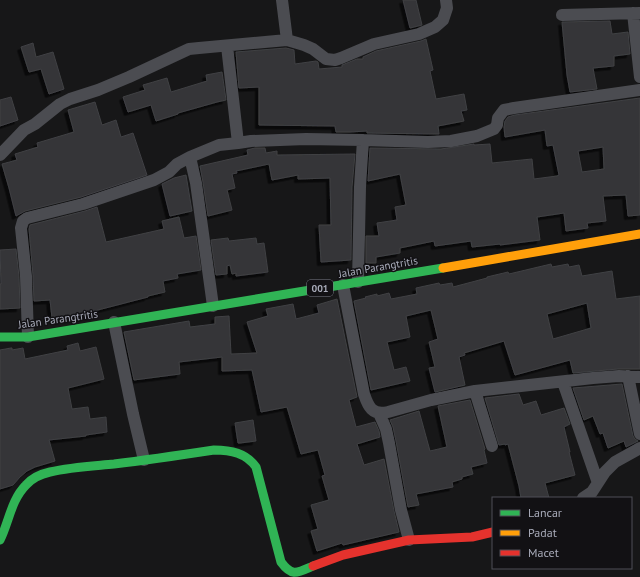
<svg xmlns="http://www.w3.org/2000/svg" width="640" height="577" font-family="'PT Sans',sans-serif">
  <defs>
    <filter id="shadow"><feDropShadow dx="-3.5" dy="3.5" stdDeviation="0" flood-color="#0009"/></filter>
  </defs>
  <rect width="100%" height="100%" fill="#171718"/>
  <path fill="#353537" stroke="#404144" fill-rule="evenodd" filter="url(#shadow)" d="M403 0H416L422 25 410 28Z
    M610 21 612 34 628 32 630 54 614 56V66L593 68 597 89 570 92 567 75 562 22Z
    M426 39 433 70 430 71 436 99 464 94 467 110 461 111 464 121 438 126 439 134 367 133V131L350 132H336L335 126 259 125V87L239 88 236 52 286 48 294 50 295 64 316 61 318 62 319 69 342 67V65L357 59H363V57L376 51 421 41Z
    M33 43 36 57 53 52 64 89 49 94 41 69 29 72 21 47Z
    M222 72 226 100 217 102 178 113V114L156 121 151 105 128 112 123 97 145 90 143 85 167 78 171 92 207 81 206 75Z
    M11 97 18 120 0 126V100Z
    M640 98V215L628 216 626 195 603 196 606 221 587 223 588 228 566 231 564 213 537 217 540 240 500 245V244L472 247 471 241 435 246 434 241 400 248V253L376 257V263H366V236H379L377 223 397 220 395 207 406 205 400 174 368 181 370 148 441 149 474 144V145L490 144 492 163 532 159 534 179 557 176 559 175 553 145 547 146 545 130 505 137 504 127 505 121 508 117 515 115ZM603 147 604 169 582 172 578 151Z
    M95 102 102 125 116 120 121 137 133 133 147 175 81 197 25 211 16 216 9 188 2 164 17 160 15 154 38 147 37 143 74 132 68 110Z
    M255 148H265L266 153 277 151V155L355 154 352 187 351 260 321 262 319 225H331L330 178 298 179V175L272 180 269 164 236 171 237 173 232 174 235 188 227 190 232 210 208 216 203 182 200 166 248 155 247 150Z
    M186 175 192 211 170 216 162 184 174 178Z
    M97 207 106 242 164 229 162 221 179 217 184 238 196 236 201 270 177 274 178 278 163 281 165 292 148 296V297L94 311 61 317 52 318 50 300 34 301 33 275 29 229 30 225 85 211Z
    M228 238 229 241 256 238 257 244 264 243 268 272 236 276V273L232 274 230 265 227 266V274L216 275 211 240Z
    M16 249 19 277 20 308 0 309V284H1L0 250Z
    M551 264 552 267 568 264 569 267 579 265 582 276 612 271 616 299 640 296V369H618L573 373 570 360 515 375 504 341 464 353 465 355 459 357 465 385 435 392 429 368 435 367 429 342 438 339 431 310 406 316 410 337 387 342 394 370 406 367 410 381 371 390 354 301 366 298 365 297 377 294V296L389 293 391 299 417 294 416 288 439 283 440 285 452 283 453 287 487 278V277L508 272 509 274ZM587 303 591 328 553 339 547 314Z
    M337 299 357 397 349 400 356 427 375 422 379 431 380 437 357 444 364 465 384 459 394 511 399 532 343 545 342 543 317 551 311 531 318 529 311 505 329 500 322 476 325 475 318 450 301 454 287 407 261 412 252 370 222 371V357L179 362 180 374 134 380 124 332 189 321 190 327 215 324V317L229 316 231 354 257 353 247 322 268 316 266 309 293 304 296 319 319 313 317 305Z
    M78 343 80 351 96 347 104 379 68 388 72 409 88 407 90 419 106 417 107 432 86 435V436L49 440 55 461 35 467 27 471 20 477 13 485 0 489V350L11 348H12V350L23 348 25 359 68 350 67 346Z
    M622 384 633 436 635 439 638 441 626 447 624 441 608 448 603 433 600 434 593 416 584 420 573 388Z
    M519 394 523 405 536 401 541 415 564 408 570 424 564 427 570 452H569L575 475 545 483 549 498H521L519 486 508 444 505 445V444L499 445 485 398Z
    M470 400 485 449 484 450 487 463 471 467 473 474 462 477V479L452 482 453 487 416 494 419 505 408 507 396 441 393 427 390 420 419 411 430 451 447 447 438 406Z
    M253 420 256 441 240 443H238L235 423Z"/>
  <g fill="none" stroke-linecap="round" stroke-linejoin="round">
    <path stroke="#4b4c51" stroke-width="12" d="M282 0 287 40
      M633 13 640 77
      M562 15 640 13
      M238 143 251 141 306 139 363 140 428 142 451 141 477 136 494 129 497 125 498 118 504 110 514 108 640 90
      M0 155 24 130 35 124 60 104 70 99 98 90 129 77 189 49 199 48 287 40 304 45 313 49 326 59 335 60 341 58 374 44 419 34 435 27 443 20 447 8 446 0
      M190 157 196 183 213 306
      M358 282 360 187 363 140
      M343 285 364 394C368 406 372 416 388 412L431 400 475 391 593 378 619 376 640 377
      M114 322 133 414 144 460
      M28 337 26 276 21 228 23 221 27 218 83 204 154 180 169 172 177 164 190 157 219 145 238 143 227 46
      M628 376 640 434
      M563 382 598 483
      M475 391 492 446
      M379 413 386 429 389 443 401 510 409 540
      M583 498 592 492 605 472 615 462 640 448"/>
    <path stroke="#30b455" stroke-width="9" d="M0 337H28L443 268
      M0 540C9 522 11 500 26 485 32 478 41 474 50 472 71 467 93 466 114 464 147 460 181 455 214 450 231 450 246 453 256 467L281 562C292 577 297 573 313 566"/>
    <path stroke="#ff9f0a" stroke-width="9" d="M443 268 640 234"/>
    <path stroke="#e5322d" stroke-width="9" d="M313 566 343 555 409 540 472 537 493 532"/>
  </g>
  <g text-anchor="middle" dominant-baseline="central" stroke-width="3" stroke-linejoin="round" paint-order="stroke">
    <rect fill="#121114" stroke="#7b7d88" stroke-width="1" x="307" y="280" width="26" height="16" rx="3"/>
    <g font-size="10" font-weight="bold" fill="#a8abb9">
      <text x="320" y="288">001</text>
    </g>
    <g font-size="11" fill="#a8abb9" stroke="#121114">
      <text transform="translate(378 267) rotate(-10)">Jalan Parangtritis</text>
      <text transform="translate(58 319) rotate(-8)">Jalan Parangtritis</text>
    </g>
  </g>
  <rect x="492" y="497" width="140" height="72" fill="#121114" stroke="#4e4f56"/>
  <rect x="500" y="510" width="20" height="6" fill="#30b455" stroke="#4e4f56"/>
  <text x="528" y="517" font-size="12" fill="#a8abb9">Lancar</text>
  <rect x="500" y="530" width="20" height="6" fill="#ff9f0a" stroke="#4e4f56"/>
  <text x="528" y="537" font-size="12" fill="#a8abb9">Padat</text>
  <rect x="500" y="550" width="20" height="6" fill="#e5322d" stroke="#4e4f56"/>
  <text x="528" y="557" font-size="12" fill="#a8abb9">Macet</text>
</svg>
